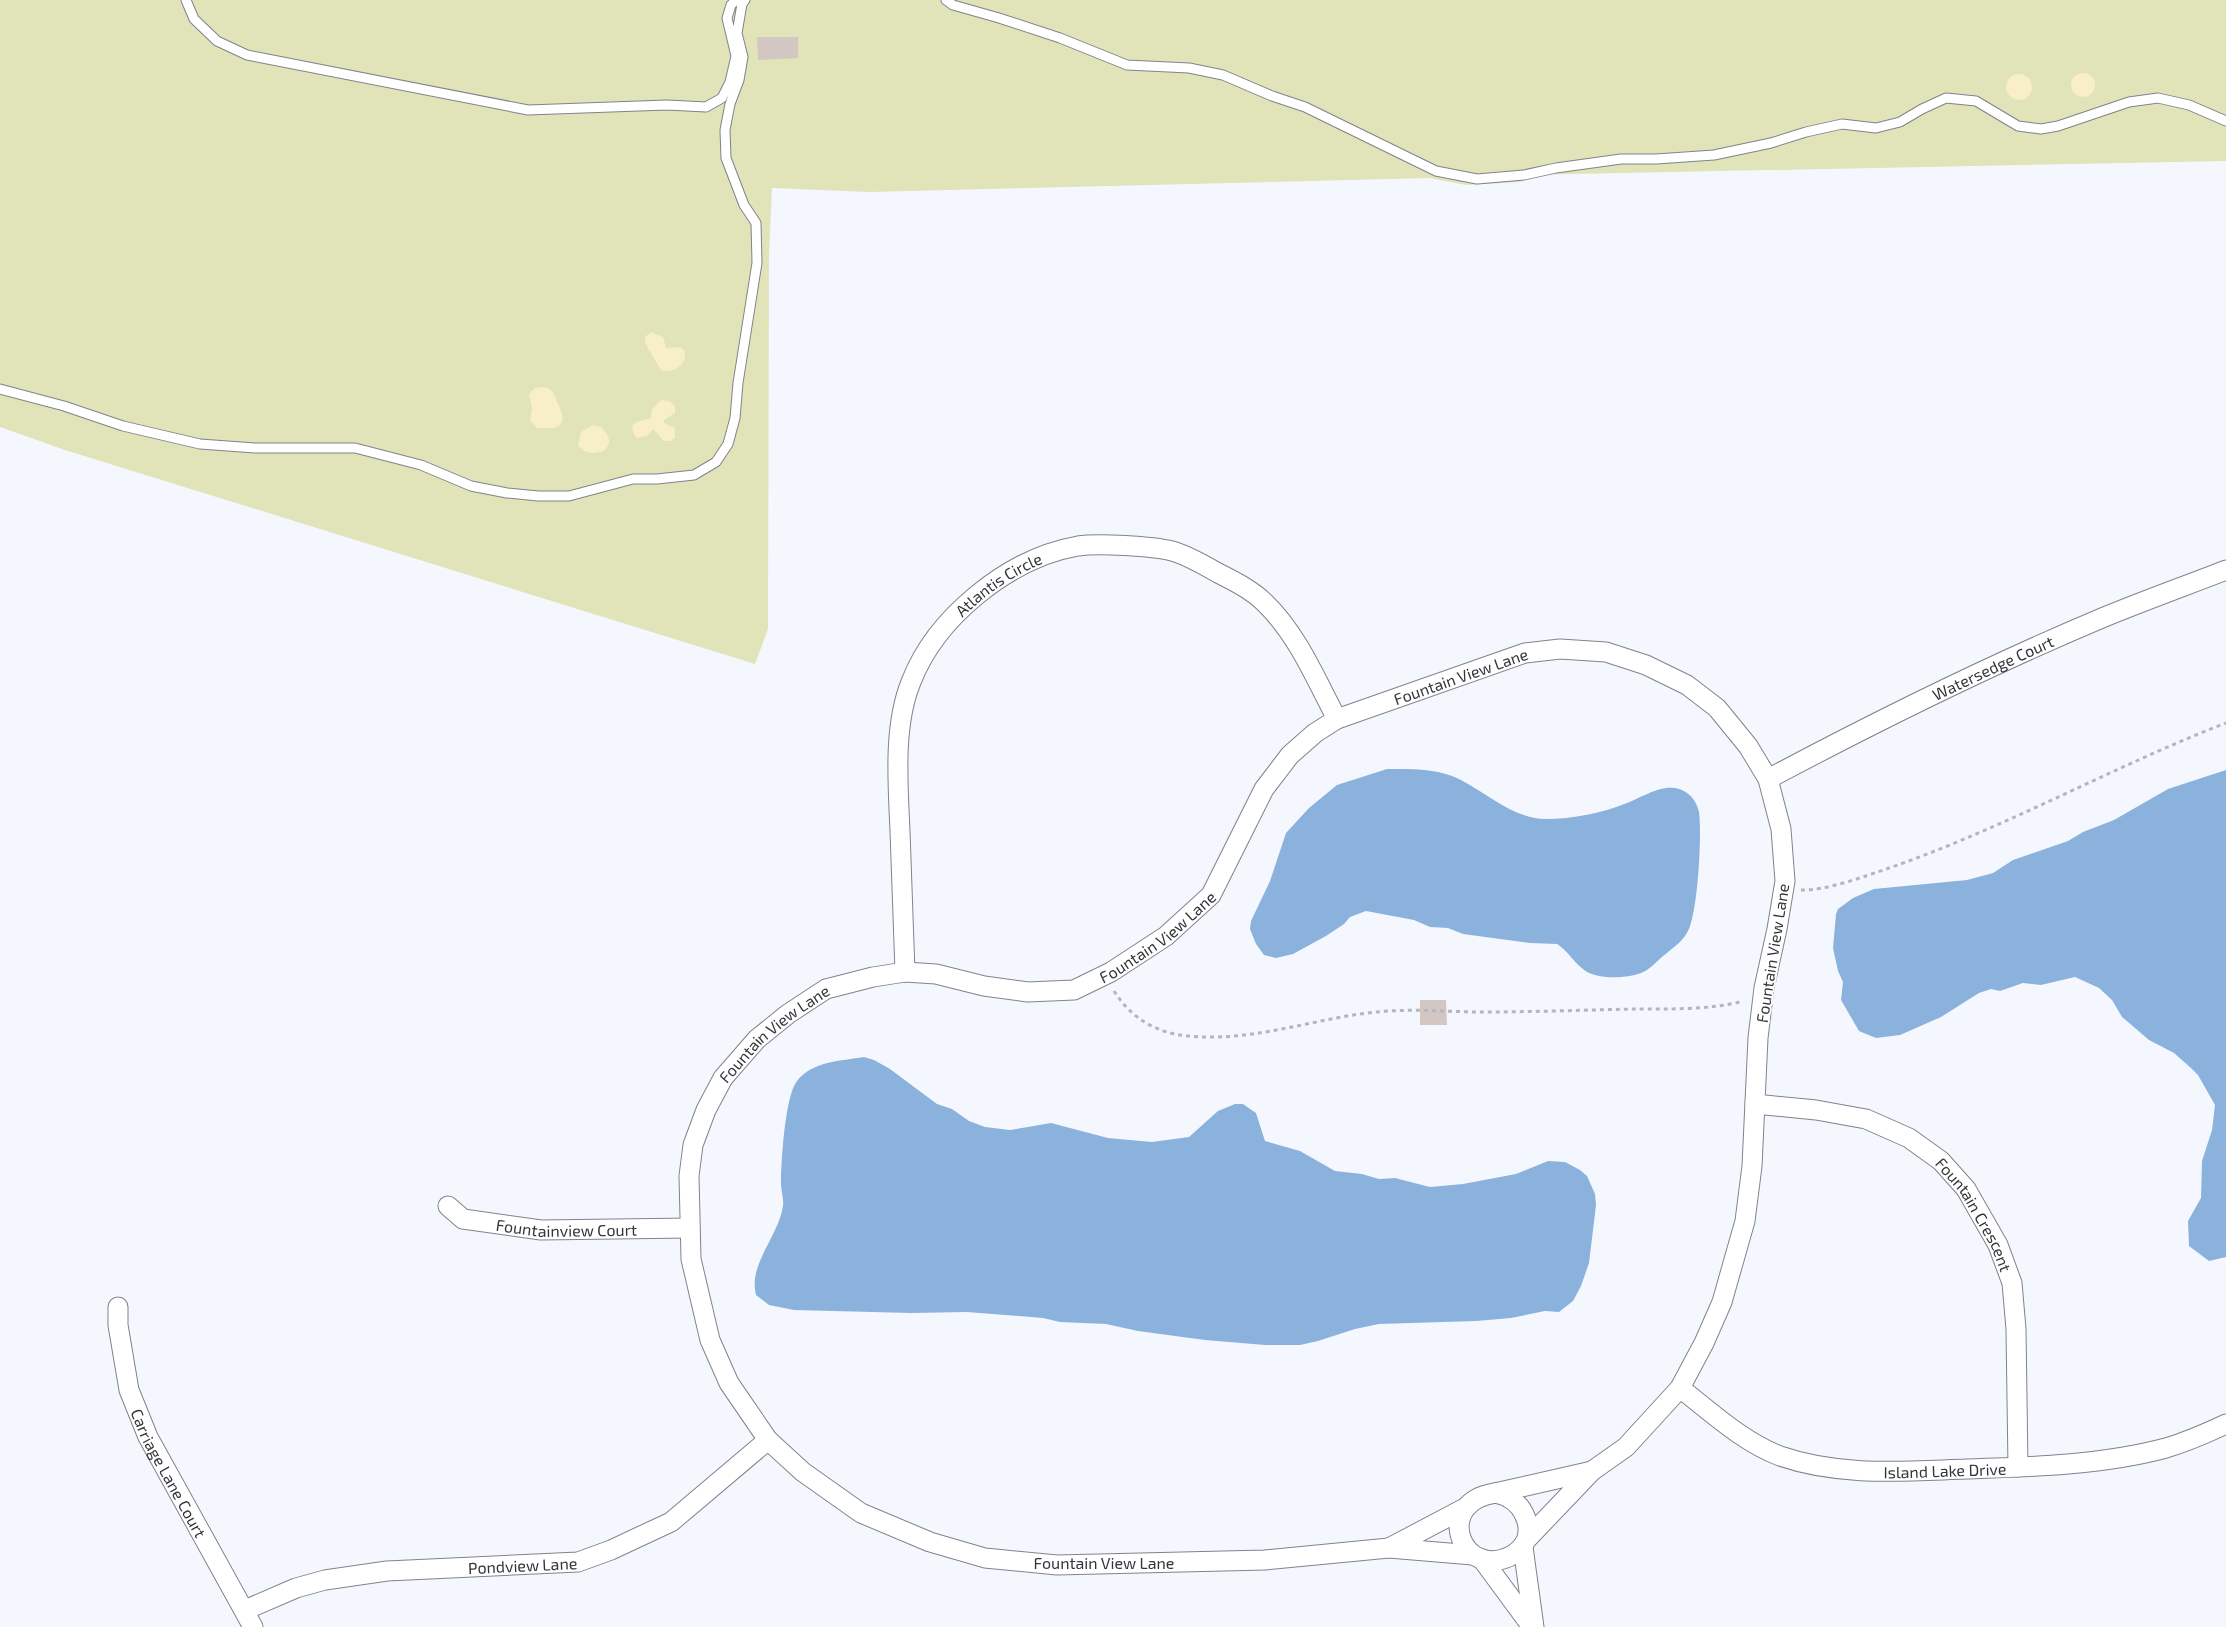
<svg xmlns="http://www.w3.org/2000/svg" width="2226" height="1627" font-family="'Exo 2',sans-serif">
  <rect width="100%" height="100%" fill="#f5f7ff"/>
  <path fill="#e1e3b8" d="M0 0H2226V161L1522 175 1521 182 1466 185 1429 178 870 192 772 188 769 254 768 629 755 664 65 450 0 427Z"/>
  <path fill="#f8eec8" d="M2071 85a12 12 0 1 1 24 0a12 12 0 1 1-24 0Z
    M2006 87a13 13 0 1 1 26 0a13 13 0 1 1-26 0Z
    M651 332 663 337 666 348 680 347 684 350C689 364 673 374 661 370L645 343V337Z
    M542 387C555 388 554 397 559 406 562 413 566 422 557 427 552 429 542 428 537 428L530 420 532 409 529 394 535 388Z
    M661 400 669 401 675 406V413L664 420V423L675 428V438L670 441H664L653 429 647 436 637 438 633 433 632 426 636 422 651 418 652 409Z
    M593 425 601 427C625 450 589 462 578 445L581 432Z"/>
  <path fill="#8bb2dd" d="M1387 769C1412 769 1438 768 1461 780 1488 794 1514 819 1546 819 1572 819 1603 813 1627 803 1640 798 1652 790 1666 788 1673 787 1681 788 1687 793 1693 797 1697 804 1699 812 1702 834 1698 912 1688 931 1683 941 1675 946 1667 953 1660 958 1654 965 1647 970 1635 978 1609 979 1595 975 1578 971 1571 953 1557 944L1530 943 1463 934 1448 928 1430 927 1414 920 1366 911 1350 917 1344 924 1326 936 1293 954 1276 958 1264 955 1256 944 1250 929 1251 921 1270 881 1286 833 1309 808 1337 785Z
    M2226 770V1257L2209 1261 2189 1246 2188 1221 2201 1198 2202 1161 2212 1130 2215 1105 2198 1075 2192 1069 2174 1053 2149 1040 2128 1022 2122 1017 2112 1000 2099 988 2075 977 2041 985 2023 983 2000 991 1991 989 1979 993 1941 1017 1900 1035 1876 1038 1859 1031 1841 1000 1843 982 1838 971 1833 948 1836 914 1838 909 1853 898 1874 889 1967 880 1993 873 2013 860 2068 841 2083 832 2114 820 2168 789Z
    M864 1057 874 1060 890 1069 937 1104 952 1109 969 1121 985 1127 1010 1130 1051 1123 1108 1138 1152 1142 1189 1137 1218 1111 1235 1104H1243L1256 1113 1265 1141 1300 1151 1335 1171 1362 1174 1379 1179 1395 1178 1430 1187 1463 1184 1516 1174 1548 1161 1565 1162 1580 1170 1587 1176 1595 1194 1596 1205 1589 1263 1581 1286 1573 1301 1559 1312 1545 1311 1511 1318 1476 1321 1379 1324 1355 1329 1318 1341 1300 1345H1265L1205 1340 1138 1331 1106 1324 1060 1322 1043 1318 967 1312 911 1313 794 1310 769 1305 756 1295C748 1264 778 1238 783 1206 784 1199 781 1191 781 1183 781 1162 785 1096 797 1081 812 1061 841 1061 864 1057Z"/>
  <path fill="#d2c7c3" d="M757 37H798V58L758 60Z
    M1420 1000H1446L1447 1025H1420Z"/>
  <g fill="none" stroke-linecap="round" stroke-linejoin="round">
    <g stroke="#81838c" stroke-width="11">
      <path id="lane" d="M186 0 194 19 217 41 247 55 528 110 667 105 706 107 722 98 730 82 736 56 727 18 731 5 736 0
        M946 0 953 5 999 18 1060 38 1127 65 1189 68 1223 75 1272 96 1305 107 1436 171 1477 179 1524 175 1556 168 1621 159H1656L1714 155 1771 143 1806 132 1842 124 1876 128 1900 122 1922 109 1946 98 1976 101 2018 126 2041 129 2058 126 2129 102 2158 98 2189 105 2226 121
        M0 389 64 406 123 426 200 444 255 448H355L421 465 471 486 507 493 538 496H569L633 479H657L694 475 716 462 728 444 735 418 738 383 757 263 756 223 744 205 726 158 725 130 730 104 739 80 743 57 737 33 742 4 745 0"/>
    </g>
    <g stroke="#81838c" stroke-width="21">
      <g id="street">
        <path id="s1" d="M1768 779C1877 721 1988 666 2102 618 2143 601 2185 586 2226 570"/>
        <path id="s2" d="M905 972C903 925 902 878 900 831 898 784 893 726 911 682 936 617 1009 558 1078 546 1098 543 1152 546 1172 551 1187 555 1204 565 1218 573 1234 581 1252 590 1265 603 1298 635 1316 680 1337 719"/>
        <path id="s3" d="M1755 1104 1816 1110 1866 1119 1909 1138 1941 1161 1966 1189 1998 1245 2012 1283 2016 1329 2018 1467"/>
        <path id="s4" d="M448 1206 463 1219 541 1230 690 1228"/>
        <path id="s5" d="M118 1307V1325L129 1390 148 1437 253 1627"/>
        <path id="s6" d="M1680 1388C1711 1412 1743 1442 1780 1456 1840 1477 1905 1471 1967 1469 2033 1467 2102 1465 2166 1448 2186 1442 2207 1433 2226 1424"/>
        <path d="M1495 1493C1499 1494 1505 1495 1509 1498 1524 1506 1534 1529 1524 1544 1520 1551 1511 1557 1503 1559 1458 1572 1436 1502 1495 1493Z"/>
        <path d="M1495 1493 1592 1471"/>
        <path d="M1463 1509 1389 1548 1473 1555"/>
        <path d="M1523 1547 1534 1627"/>
        <path id="s7" d="M1389 1548 1265 1560 1057 1565 985 1558 930 1542 861 1513 803 1472 768 1440 729 1383 710 1340 691 1259 689 1176 693 1145 706 1110 723 1078 757 1039 788 1014 826 989 873 977 905 972 936 974 984 986 1028 992 1074 990 1111 972 1166 936 1211 895 1264 789 1290 755 1315 733 1337 719 1525 653 1560 649 1606 652 1646 665 1687 685 1717 708 1748 746 1768 779 1781 829 1785 881 1777 929 1764 988 1758 1038 1752 1166 1745 1221 1722 1302 1704 1343 1680 1388 1626 1447 1592 1471 1528 1538"/>
        <path d="M1482 1559 1532 1627"/>
        <path id="s8" d="M245 1610 296 1588 325 1580 387 1571 578 1562 611 1550 671 1522 768 1440"/>
      </g>
    </g>
    <path stroke="#b4b6bd" stroke-width="3" stroke-dasharray="4 4" stroke-linecap="butt" d="M1801 890C1825 891 1866 876 1889 868 2005 828 2112 767 2226 723
      M1114 991C1131 1018 1156 1033 1188 1036 1258 1043 1320 1015 1389 1011 1420 1009 1452 1012 1483 1012 1533 1012 1584 1010 1634 1009 1666 1009 1713 1010 1743 1001"/>
    <use href="#lane" stroke="#fff" stroke-width="9"/>
    <use href="#street" stroke="#fff" stroke-width="19"/>
  </g>
  <g text-anchor="middle" dominant-baseline="central" stroke-width="4" stroke-linejoin="round" paint-order="stroke">
    <g font-size="16" fill="#343539" stroke="#fff">
      <text stroke="none"><textPath href="#s2" startOffset="426">Atlantis Circle</textPath></text>
      <text stroke="none"><textPath href="#s1" startOffset="251">Watersedge Court</textPath></text>
      <text stroke="none"><textPath href="#s7" startOffset="1951">Fountain View Lane</textPath></text>
      <text stroke="none"><textPath href="#s7" startOffset="1531">Fountain View Lane</textPath></text>
      <text transform="translate(1772 953) rotate(-81)">Fountain View Lane</text>
      <text stroke="none"><textPath href="#s7" startOffset="1111">Fountain View Lane</textPath></text>
      <text stroke="none"><textPath href="#s3" startOffset="262">Fountain Crescent</textPath></text>
      <text stroke="none"><textPath href="#s4" startOffset="124">Fountainview Court</textPath></text>
      <text stroke="none"><textPath href="#s6" startOffset="288">Island Lake Drive</textPath></text>
      <text stroke="none"><textPath href="#s5" startOffset="176">Carriage Lane Court</textPath></text>
      <text x="1104" y="1562">Fountain View Lane</text>
      <text stroke="none"><textPath href="#s8" startOffset="284">Pondview Lane</textPath></text>
    </g>
  </g>
</svg>
